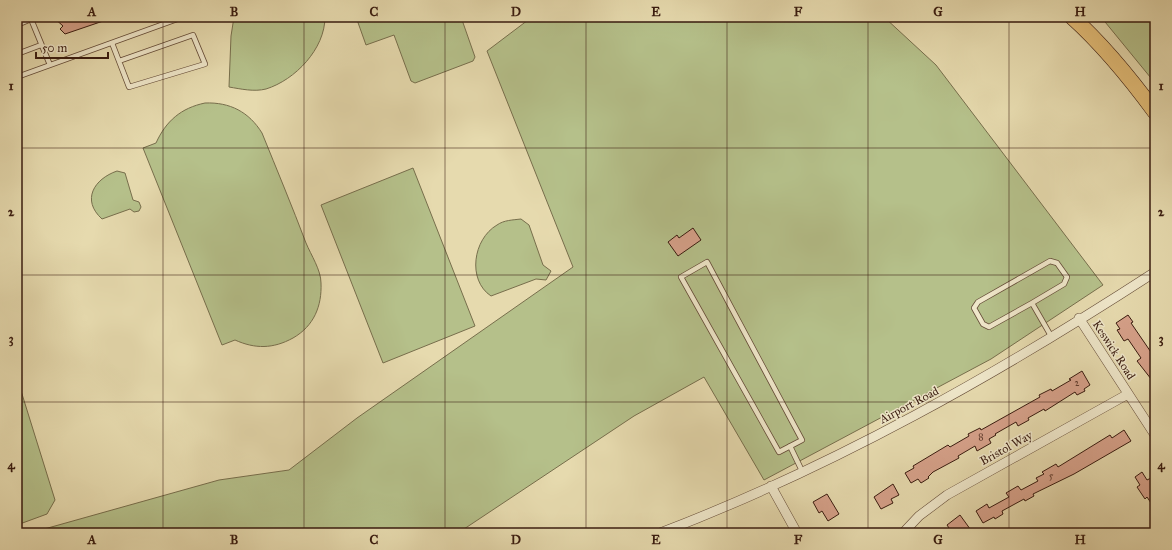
<svg xmlns="http://www.w3.org/2000/svg" width="1172" height="550" font-family="'IM FELL Great Primer',serif">
  <rect width="100%" height="100%" fill="#e6daae"/>
  <filter id="stains"><feTurbulence type="fractalNoise" baseFrequency=".005" numOctaves="4"/><feColorMatrix values="0 0 0 0 .2 0 0 0 0 .09 0 0 0 0 .02 0 0 0 .5 -.17"/></filter>
  <radialGradient id="worn" r=".72"><stop offset=".6" stop-color="#630" stop-opacity="0"/><stop offset="1" stop-color="#630" stop-opacity=".3"/></radialGradient>
  <path fill="#b5c08a" stroke="#776e4c" d="M234 17H325C325 49 295 80 266 89 254 92 241 89 229 87L231 36Z
    M356 17H430L431 20 441 17H461L475 57 473 61 415 83 411 81 394 35 366 45Z
    M532 17H884L936 65 1103 285 991 359 764 480 704 377 634 416 458 533H30L219 480 289 470 357 418 573 267 487 51Z
    M1101 17H1155V83Z
    M205 103C230 102 249 112 262 133 277 170 292 206 306 243 311 255 321 270 321 283 322 306 314 326 293 338 273 349 255 349 235 340L222 345 143 148 156 143C166 121 181 108 205 103Z
    M413 168 475 326 383 363 321 205Z
    M117 171 125 173 133 200 139 202 141 207 139 211 134 212 130 209 102 219C81 200 94 179 117 171Z
    M521 219 529 225 543 265 551 271 546 280 536 279 491 296C467 280 473 239 497 225 504 220 513 220 521 219Z
    M17 378 55 500 47 514 17 525Z"/>
  <path fill="#d6a18a" stroke="#391b0f" d="M53 17H112V18L65 34 60 29 63 26Z
    M693 228 701 240 678 256 668 242 677 235 679 238Z
    M1128 315 1133 322 1131 323 1155 358V384L1137 361 1141 358 1128 339 1124 341 1117 330 1120 329 1116 323Z
    M1082 371 1090 385 1084 389 1085 391 1077 395 1075 392 1045 411 1044 409 1028 418 1029 420 1018 426 1016 422 995 434 996 435 989 439 991 443 977 451 975 446 958 456 959 458 933 472 928 477 929 478 921 483 918 479 911 483 905 473 914 468 913 466 948 445 950 447 969 436 968 434 980 428 981 430 1040 397 1039 395 1051 389 1052 391 1071 380 1069 379Z
    M1124 430 1131 441 1074 474 1033 494 1034 496 1025 501 1024 499 1002 511 1003 514 995 519 994 517 983 523 976 511 987 504 989 508 1009 497 1006 493 1018 486 1021 490 1038 481 1036 478 1044 474 1042 472 1056 464 1058 467 1110 435 1112 438Z
    M1142 472 1147 480 1151 478 1155 484V509L1147 497 1145 499 1137 487 1140 485 1135 477Z
    M893 484 899 495 891 499 893 503 881 509 874 497Z
    M827 494 839 514 828 521 822 511 819 513 813 502Z
    M960 515 973 533H942L949 528 947 525Z"/>
  <g fill="none" stroke-linecap="round" stroke-linejoin="round">
    <g stroke="#644b37" stroke-width="6">
      <path id="lane" d="M17 25 31 19 50 65
        M112 43 129 87 205 64 193 35 119 61
        M17 54 41 45
        M17 77 183 17
        M707 262 802 440 779 452 681 277Z
        M1032 303 1064 284 1067 277 1057 263 1050 261 978 302 974 308 983 324 989 327 1032 303 1051 336
        M790 446 803 473"/>
    </g>
    <g stroke="#644b37" stroke-width="10">
      <path id="street" d="M1079 318 1155 435
        M771 486 797 533
        M660 533C835 466 998 374 1155 272
        M903 533 919 516 947 495 1128 394"/>
    </g>
    <g stroke="#391b0f" stroke-width="16">
      <path id="primary" d="M1072 17C1103 45 1130 78 1155 112"/>
    </g>
    <use href="#lane" stroke="#efe7ca" stroke-width="4.5"/>
    <use href="#street" stroke="#efe7ca" stroke-width="9"/>
    <use href="#primary" stroke="#e3bd77" stroke-width="15"/>
  </g>
  <path fill="none" stroke="#391b0f" stroke-width="1" stroke-opacity="0.55" d="M163 17V533M304 17V533M445 17V533M586 17V533M727 17V533M868 17V533M1009 17V533M17 148H1155M17 275H1155M17 402H1155"/>
  <g text-anchor="middle" dominant-baseline="central" stroke-width="3" stroke-linejoin="round" paint-order="stroke">
    <g font-size="10" fill="#603c2e">
      <text x="1077" y="383">2</text>
      <text x="981" y="437">8</text>
      <text x="1051" y="476">5</text>
    </g>
    <g font-size="12" fill="#391b0f" stroke="#efe7ca">
      <text transform="translate(1114 350) rotate(57)">Keswick Road</text>
      <text transform="translate(909 405) rotate(-28)">Airport Road</text>
      <text transform="translate(1006 448) rotate(-29)">Bristol Way</text>
    </g>
  </g>
  <rect width="1172" height="550" fill="none" stroke="#e6daae" stroke-width="44"/>
  <path d="M36 52v6h72v-6" fill="none" stroke="#391b0f" stroke-width="2"/>
  <text x="42" y="52" font-size="12" fill="#391b0f" stroke="#efe7ca" stroke-width="3" paint-order="stroke">50 m</text>
  <rect x="22" y="22" width="1128" height="506" fill="none" stroke="#391b0f" stroke-width="1.5"/>
  <g font-size="13" text-anchor="middle" font-weight="bold" fill="#391b0f">
    <text x="92" y="16">A</text>
    <text x="234" y="16">B</text>
    <text x="374" y="16">C</text>
    <text x="516" y="16">D</text>
    <text x="656" y="16">E</text>
    <text x="798" y="16">F</text>
    <text x="938" y="16">G</text>
    <text x="1080" y="16">H</text>
    <text x="11" y="90">1</text>
    <text x="1161" y="90">1</text>
    <text x="11" y="216">2</text>
    <text x="1161" y="216">2</text>
    <text x="11" y="343">3</text>
    <text x="1161" y="343">3</text>
    <text x="11" y="469">4</text>
    <text x="1161" y="469">4</text>
    <text x="92" y="544">A</text>
    <text x="234" y="544">B</text>
    <text x="374" y="544">C</text>
    <text x="516" y="544">D</text>
    <text x="656" y="544">E</text>
    <text x="798" y="544">F</text>
    <text x="938" y="544">G</text>
    <text x="1080" y="544">H</text>
  </g>
  <rect width="100%" height="100%" filter="url(#stains)"/>
  <rect width="100%" height="100%" fill="url(#worn)"/>
</svg>
